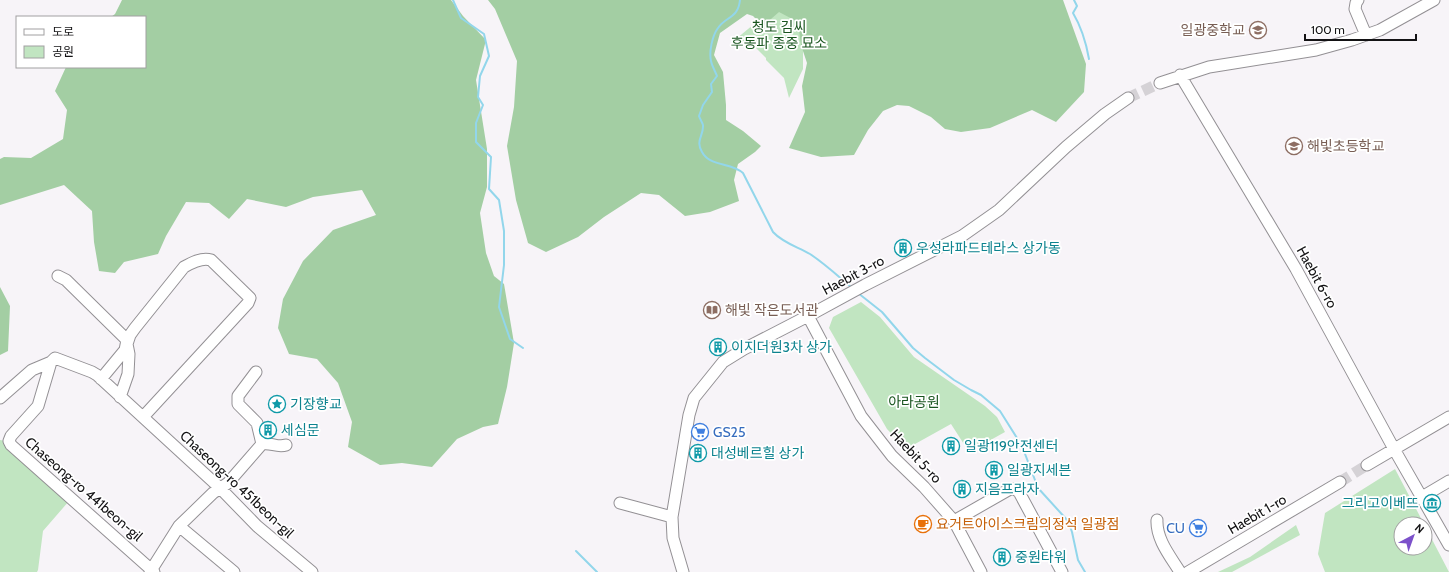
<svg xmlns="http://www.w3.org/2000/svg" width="1449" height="572" font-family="Cabin,'Noto Sans KR',sans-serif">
  <rect width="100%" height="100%" fill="#f7f4f8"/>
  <path fill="#c1e5c1" d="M777 5 803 20V69L789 98 784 78 766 60V58L756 48 736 39Z
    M861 302 880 317 914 357 985 406 997 417 1005 432 969 452 951 424 906 449 887 429 829 328 833 317Z
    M0 440 6 441 69 501 43 531 38 570 37 572H0Z
    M1395 469 1424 524H1401V548H1425V526L1449 572H1325L1318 554 1325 513Z
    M1296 525 1300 535 1232 572H1218L1250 557Z"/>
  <path fill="#a3cea3" d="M122 0H451L463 16 486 40 476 80 487 149V187L480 213 486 253 494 276 504 284 514 343 507 387 498 424 483 427 457 439 432 467 402 463 380 465 348 447 352 422 338 383 317 359 289 354 278 328 283 299 303 261 333 230 376 215 362 190 313 197 286 207 247 199 229 219 209 203 186 202 166 236 158 254 124 262 115 273 99 271 94 242 92 211 64 185 0 205V159L4 157 31 158 63 139 67 110 55 91 66 67H145V17H111L115 14Z
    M488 0H1063L1086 64 1084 92 1056 122 1032 110 990 128 961 132 945 129 931 117 909 106 897 105 883 111 868 130 854 155 821 157 789 148 805 112 802 86 807 63 801 45 798 22 779 12 763 26 753 16 747 14 720 33 714 55 723 72 726 105V120L743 131 761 146 755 152 738 164 734 180 739 201 710 212 685 216 659 195 641 193 604 217 578 237 546 252 528 243 516 200 507 146 514 107 517 61 495 9Z
    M0 287 10 306 8 351 0 355Z"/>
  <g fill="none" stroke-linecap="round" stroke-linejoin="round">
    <path stroke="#92d6eb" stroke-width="2" d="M453 0 461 18 484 34 489 56 480 76 478 97 483 105 476 123V142L491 157 489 189 499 200 504 231V265L499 307 510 339 523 348
      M740 0C738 19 726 16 718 28 712 36 709 52 711 61 712 66 715 71 717 76L711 84 712 92 703 105 699 116C700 119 702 122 703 125 704 135 695 141 702 152 710 167 731 162 743 173L773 232C783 243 798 247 810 254 825 264 838 276 851 287
      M1074 0 1077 6 1073 13C1082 28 1086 42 1089 59
      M858 293 882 312 913 348 925 358 954 380 971 390 981 395 1000 411 1022 446 1038 488 1068 521 1072 532 1078 560 1085 572
      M576 551 597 572"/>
    <path stroke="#d5d2d6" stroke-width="11" stroke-dasharray="11 5.5" stroke-linecap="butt" d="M1128 98 1160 83
      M1340 482 1367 465"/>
    <g stroke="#939094" stroke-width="13">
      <path id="minor" d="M1358 0 1356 3 1355 9 1366 35
        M1180 75 1296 269 1394 449 1449 545
        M1160 83 1209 67 1316 50 1352 40 1380 30 1434 0
        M58 276 66 280 127 340 125 350 101 379
        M808 316 861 416 892 456 924 487 954 521 981 572
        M51 362 38 406 11 436 9 441 11 445 154 572
        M256 372 238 396V404L257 423 262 444
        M120 397 128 374 129 354 127 344 130 335 135 328 184 267C191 263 202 257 211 260L250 298 248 303 143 417
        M0 398 32 370 51 362 55 358 92 372 97 375 220 488 257 526 312 572
        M262 444C271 442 277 448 286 445
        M1367 465 1449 417
        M1422 497 1449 481
        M620 503 672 517
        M1157 520C1156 539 1170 556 1180 572
        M954 521 1010 489H1015L1019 492 1062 572
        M179 526 234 572
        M150 572 179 526 213 493 228 483 262 444
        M683 572 673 538 672 517 689 415 694 398 723 362 744 349 808 316 865 285 962 236 999 210 1066 147 1105 114 1128 98
        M1188 572 1340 482"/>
    </g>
    <use href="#minor" stroke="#fff" stroke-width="11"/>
  </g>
  <defs>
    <g id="school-ring" transform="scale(0.9)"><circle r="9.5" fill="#fff" stroke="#8d6e63" stroke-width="1.5"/><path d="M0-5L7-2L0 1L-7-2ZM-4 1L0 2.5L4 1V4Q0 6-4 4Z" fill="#8d6e63"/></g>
    <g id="building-ring" transform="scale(0.9)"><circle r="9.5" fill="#fff" stroke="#0f9aa8" stroke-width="1.5"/><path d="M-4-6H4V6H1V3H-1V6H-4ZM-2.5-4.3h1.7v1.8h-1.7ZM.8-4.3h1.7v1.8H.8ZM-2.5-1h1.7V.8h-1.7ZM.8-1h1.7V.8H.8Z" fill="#0f9aa8"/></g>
    <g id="library-ring" transform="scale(0.9)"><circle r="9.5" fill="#fff" stroke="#8d6e63" stroke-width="1.5"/><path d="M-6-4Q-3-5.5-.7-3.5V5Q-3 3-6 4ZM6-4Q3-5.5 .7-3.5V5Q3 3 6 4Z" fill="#8d6e63"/></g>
    <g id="sight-ring" transform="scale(0.9)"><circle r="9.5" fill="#fff" stroke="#0f9aa8" stroke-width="1.5"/><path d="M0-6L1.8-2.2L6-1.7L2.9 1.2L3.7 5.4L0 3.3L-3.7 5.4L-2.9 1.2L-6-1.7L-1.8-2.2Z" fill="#0f9aa8"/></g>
    <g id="supermarket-ring" transform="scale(0.9)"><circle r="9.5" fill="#fff" stroke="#3f7fe0" stroke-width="1.5"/><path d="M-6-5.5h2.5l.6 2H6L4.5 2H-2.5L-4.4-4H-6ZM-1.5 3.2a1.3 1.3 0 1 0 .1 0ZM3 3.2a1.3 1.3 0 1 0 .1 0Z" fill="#3f7fe0"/></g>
    <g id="museum-ring" transform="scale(0.9)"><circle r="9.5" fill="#fff" stroke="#0f9aa8" stroke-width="1.5"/><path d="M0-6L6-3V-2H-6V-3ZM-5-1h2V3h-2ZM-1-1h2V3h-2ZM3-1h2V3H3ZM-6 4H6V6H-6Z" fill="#0f9aa8"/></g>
    <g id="cafe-ring" transform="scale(0.9)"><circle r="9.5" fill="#fff" stroke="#e8710a" stroke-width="1.5"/><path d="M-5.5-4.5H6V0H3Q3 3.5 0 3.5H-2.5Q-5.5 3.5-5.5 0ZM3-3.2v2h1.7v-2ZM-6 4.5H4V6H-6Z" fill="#e8710a"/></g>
  </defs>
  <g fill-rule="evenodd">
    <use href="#school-ring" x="1258" y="30"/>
    <use href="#school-ring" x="1294" y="146"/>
    <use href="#building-ring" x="903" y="248"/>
    <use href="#library-ring" x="712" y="310"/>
    <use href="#building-ring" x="718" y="347"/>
    <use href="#sight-ring" x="277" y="404"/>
    <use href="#building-ring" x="268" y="430"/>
    <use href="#supermarket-ring" x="700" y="432"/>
    <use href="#building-ring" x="951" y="446"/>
    <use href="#building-ring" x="698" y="453"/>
    <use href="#building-ring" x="994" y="470"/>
    <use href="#building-ring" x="962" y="489"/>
    <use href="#museum-ring" x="1432" y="503"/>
    <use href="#cafe-ring" x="923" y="524"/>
    <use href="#supermarket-ring" x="1198" y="528"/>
    <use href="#building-ring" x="1002" y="557"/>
  </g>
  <g text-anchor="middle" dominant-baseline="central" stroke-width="3.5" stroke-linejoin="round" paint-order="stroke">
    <g font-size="14" fill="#19551f" stroke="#fff">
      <text x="779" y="27">청도 김씨<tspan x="779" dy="16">후동파 종중 묘소</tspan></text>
      <text x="914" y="402">아라공원</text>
    </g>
    <g font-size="14" fill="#785e54" stroke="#fff" text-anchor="start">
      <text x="1245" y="30" text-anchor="end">일광중학교</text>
      <text x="1307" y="146">해빛초등학교</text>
      <text x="725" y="310">해빛 작은도서관</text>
    </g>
    <g font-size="14" fill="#0d838f" stroke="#fff" text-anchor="start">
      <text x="916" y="248">우성라파드테라스 상가동</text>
      <text x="731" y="347">이지더원3차 상가</text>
      <text x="290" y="404">기장향교</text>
      <text x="281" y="430">세심문</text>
      <text x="964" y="446">일광119안전센터</text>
      <text x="711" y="453">대성베르힐 상가</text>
      <text x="1007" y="470">일광지세븐</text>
      <text x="975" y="489">지음프라자</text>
      <text x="1419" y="503" text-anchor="end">그리고이베뜨</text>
      <text x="1015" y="557">중원타워</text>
    </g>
    <g font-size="14" fill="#131214" stroke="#fff">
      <text transform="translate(853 275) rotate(-28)">Haebit 3-ro</text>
      <text transform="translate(1317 277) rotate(61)">Haebit 6-ro</text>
      <text transform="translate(916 456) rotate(47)">Haebit 5-ro</text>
      <text transform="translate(237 484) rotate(43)">Chaseong-ro 451beon-gil</text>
      <text transform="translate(84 489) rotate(41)">Chaseong-ro 441beon-gil</text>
      <text transform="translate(1257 514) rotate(-30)">Haebit 1-ro</text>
    </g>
    <g font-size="14" fill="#366cbe" stroke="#fff" text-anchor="start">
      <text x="713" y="432">GS25</text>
      <text x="1185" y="528" text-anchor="end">CU</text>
    </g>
    <g font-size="14" fill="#c56008" stroke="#fff" text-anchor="start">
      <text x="936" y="524">요거트아이스크림의정석 일광점</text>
    </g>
  </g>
  <rect x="16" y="16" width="130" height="52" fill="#ffffff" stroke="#a1a0a1"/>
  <rect x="24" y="29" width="20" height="6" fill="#ffffff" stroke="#a1a0a1"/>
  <text x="52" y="36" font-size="12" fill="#131214">도로</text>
  <rect x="24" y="46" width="20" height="12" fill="#c1e5c1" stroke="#a1a0a1"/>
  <text x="52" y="56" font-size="12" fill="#131214">공원</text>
  <g transform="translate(1413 536) rotate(41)"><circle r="19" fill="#ffffff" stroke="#a1a0a1"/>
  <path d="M0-3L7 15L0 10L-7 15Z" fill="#7c51ca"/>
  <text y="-6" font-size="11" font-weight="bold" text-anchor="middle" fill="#131214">N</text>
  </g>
  <path d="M1305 34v6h111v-6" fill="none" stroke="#131214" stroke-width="2"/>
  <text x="1311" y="34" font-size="12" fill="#131214" stroke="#ffffff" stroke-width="3" paint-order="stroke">100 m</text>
</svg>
